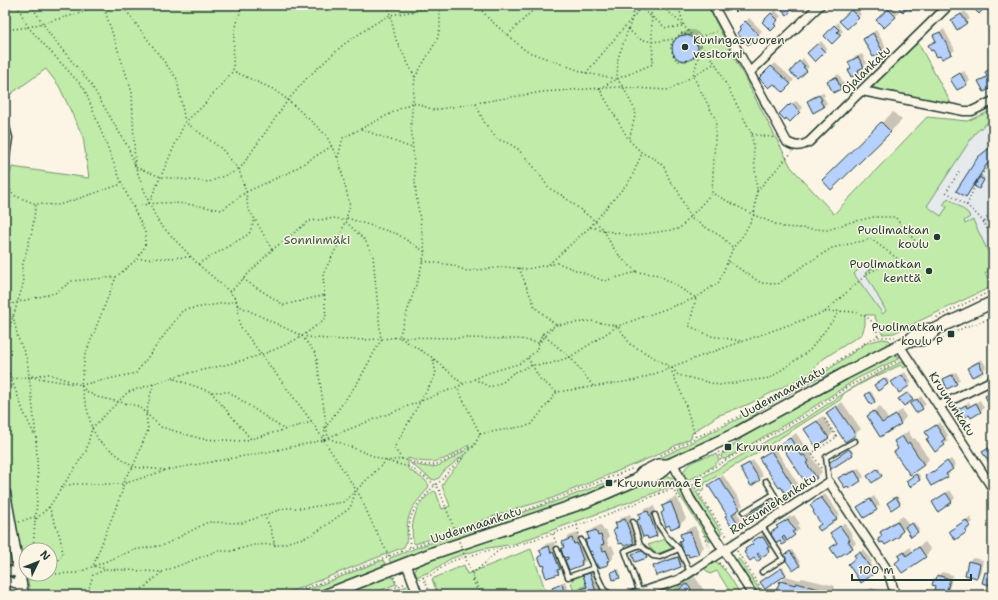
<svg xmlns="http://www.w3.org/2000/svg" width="998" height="600" font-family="'Shantell Sans',sans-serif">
  <rect width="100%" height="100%" fill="#fcf5e5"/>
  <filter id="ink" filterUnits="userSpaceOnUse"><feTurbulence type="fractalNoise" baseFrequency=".025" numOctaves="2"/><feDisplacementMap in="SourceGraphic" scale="8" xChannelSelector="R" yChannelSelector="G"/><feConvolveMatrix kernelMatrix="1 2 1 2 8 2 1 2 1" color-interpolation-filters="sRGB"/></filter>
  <g filter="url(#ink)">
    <path fill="#e7eaec" d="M993 110V286L896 331 854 274 967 121Z"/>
    <path fill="#c0eba8" stroke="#70946e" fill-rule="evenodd" d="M5 5H707L791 167 834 214 927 117 967 121 993 110V118L975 133 927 206 941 216 947 207 943 205 948 198 968 213 970 217 964 221 965 224 973 220 993 262V268L985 273 989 281 993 279V286L894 333 882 334 874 315H865V325L862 334 820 361 811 373 749 404 717 416 692 433 691 438 652 457 550 499 512 510 415 544 413 542C410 522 416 502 434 491L436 492 442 509 450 506 442 486C447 473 460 466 465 454L444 471 439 478 435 480 431 479 410 463C434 470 437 468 458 455 463 451 467 451 469 445 463 448 457 453 450 456 436 464 423 463 408 458V469L425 480 429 485 428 488C421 498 410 507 408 520 406 529 409 538 404 547L282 595H31L26 574H50V550H26V574L12 524 5 464V193L12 167 89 178 83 137 59 86 46 69 5 98ZM864 264 873 268 865 273 886 311 883 314 854 274Z
      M917 41 952 105 879 91 875 88 873 85 875 82Z
      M882 339 889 340 891 342 845 368 823 376 822 374 865 344 870 342Z
      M894 355 899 356 900 358 858 378 798 417 725 459H723L721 457 723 451 724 454 730 450 729 448 739 441 744 435 850 377Z
      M903 361 906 366V367L904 368 901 365 872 378 844 393 840 400 753 455 705 483 703 491 700 492C697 487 700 482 703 477L805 419 858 384Z
      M819 375 820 377 767 406V405Z
      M764 406 765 407 740 425 655 464 654 461Z
      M716 454 719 460C715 467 693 479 685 480 678 462 703 458 716 454Z
      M663 475 674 478 677 485 665 489 660 476Z
      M656 478 661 490 657 492 514 544 482 549 458 556 450 559 432 571 416 577 415 569 420 563 497 537 561 517 611 498Z
      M605 483 606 485 582 498 411 555 391 563 389 560 390 558 424 545 469 531 568 497Z
      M688 485H691L693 487 721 531V534L719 536Z
      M680 489 713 541H709L708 539 679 494 677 490Z
      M665 539 672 547 671 549 656 554 648 545Z
      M531 549 547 595H438L432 579 464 565 467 574Z
      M738 559 740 560 763 595H757L735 560Z
      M383 560 386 565 311 595H295Z
      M715 560 728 574 741 595H732L717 571 710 574 703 567Z
      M698 572 699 573 667 595H643Z
      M391 574 396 584 369 595H342Z
      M583 575 587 587 574 592 571 582 573 579Z
      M410 585 414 595H405L404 592 396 595H383Z"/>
    <path fill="#0003" d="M892 6 899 13 884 27 878 20Z
      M855 7 861 14 847 28 841 21Z
      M775 10 781 16 777 20 778 22 771 29 764 22Z
      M965 11 970 19 966 22 952 20Z
      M749 18 762 31 749 44 740 27Z
      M838 22 841 26 840 27 843 31 832 42 835 26Z
      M944 29 955 50 951 53 933 49 929 45 937 39 935 35Z
      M689 30H693L698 32 702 39V45L694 55 687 59H683L678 57 673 50 674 44 676 39 682 33Z
      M876 30 886 47 882 51 864 39Z
      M821 41 827 48 815 60 809 53Z
      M862 54 867 63 859 72 852 67 849 62 853 58Z
      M803 58 809 67 798 78 792 72Z
      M775 63 794 80 783 91 774 82 761 78Z
      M993 66V86L979 82 988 75 986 72Z
      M964 71 970 81 966 84 952 79Z
      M839 74 844 84 841 88 833 92 828 82 832 78Z
      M823 92 825 96 823 97 827 103 823 107 808 101 812 97Z
      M796 101 803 108 790 121 780 114 792 102 793 103Z
      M893 112 902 120 890 132 834 168Z
      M993 145V158L980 175 985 178 978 187 975 185 966 196 979 157Z
      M982 359 986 367 983 371 972 376 968 368 972 364Z
      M905 372 912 382 908 386 893 382Z
      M956 372 960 379 956 383 944 380 948 376Z
      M886 378 889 381 887 383 877 384Z
      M871 391 876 400 871 403 867 394Z
      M909 392 913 398 912 399 901 398Z
      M921 396 926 404 917 412 911 404Z
      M980 400 984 408 980 412 970 413 957 410 961 407 969 402 971 405Z
      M842 402 861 429 855 434 827 414Z
      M880 406 888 419 902 410 906 417 901 423 881 436 868 416Z
      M823 416 834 432 828 438 805 430Z
      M940 422 948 435 946 438 948 441 944 444 930 438V429Z
      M908 431 913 439 915 438 929 459 924 465 895 452 899 448 895 442Z
      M796 433 808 451 810 450 814 455 812 457 822 472 816 478 782 444Z
      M731 447 730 449 725 453V450Z
      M775 448 800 487 788 496 761 458Z
      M851 449 854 453 852 454 830 462Z
      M951 459 956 465 949 471 950 473 947 476H926Z
      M753 460 763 476 759 479 741 468Z
      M859 468 864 477 849 488 839 478 849 471V472Z
      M879 468 882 474 881 475 870 474Z
      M918 473 921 478 920 480H909Z
      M723 475 743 505 736 511 742 520 734 527 728 514 709 485Z
      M950 490 955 498 951 502 937 499Z
      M825 494 840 515 836 518 818 527 822 523 815 511V502Z
      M874 496 880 505 864 517 858 507Z
      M897 496 901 502 900 503 889 501Z
      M677 497 686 519 680 524 671 528 663 506 669 500Z
      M771 501 774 505 773 507 750 515Z
      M654 506 662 529 657 535 638 520 641 518 640 514 645 509Z
      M630 514 639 536 633 542 615 530 618 527 616 523 622 517Z
      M794 515 800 524 797 526 800 529 785 542 780 540 761 559 747 550V549L758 537 765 532 766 534 769 532 771 535 773 534 772 533 783 521 791 516V517Z
      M903 516 909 526 914 522 919 530 911 535 906 527 899 535 883 540 879 539 883 535 881 532 887 526Z
      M970 517 973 522 968 526 970 528 966 532 950 531Z
      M844 523 853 536 852 537 856 543 852 547 831 548 838 542 831 533Z
      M601 525 604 531 606 530 609 537 607 540 609 546 612 545 615 553 613 555V558L608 564 599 567 591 556 594 553 586 541 590 538 588 534 594 528Z
      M695 526 704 547 698 553 680 541 683 538 682 535 687 529Z
      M578 533 580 539 583 538 588 554 586 556 587 559 582 565 566 560 569 558 563 542 569 536Z
      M554 542 557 548 559 547 565 562 563 564 564 567 558 573 544 568 546 566 539 557 542 554 541 550 546 544Z
      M925 542 931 550 925 556 901 559 899 556 910 547 912 551Z
      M993 545V554L991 553Z
      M864 549 872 562 870 564 875 571 871 574 856 555Z
      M792 550 801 564 800 566 785 554Z
      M682 554 684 562 681 566 657 574 654 566 658 563Z
      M973 558 983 560 980 574 976 577 966 575 969 561Z
      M783 567 786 573 785 575 763 580Z
      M595 568 603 591 599 595H576L575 592 581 587 587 584 584 575 590 569Z
      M619 569 621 575 619 577 612 572Z
      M988 571 993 573V578L990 584 986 573Z
      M942 572 953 575 949 589 946 593 935 580Z
      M786 576 800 580 802 578 835 586 833 595H788L781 582Z
      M695 577 707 595H670L672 592Z
      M565 581 570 595H552L554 591 553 588 557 584Z
      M871 588 879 590 878 595H866L867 591Z
      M923 589 933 592 932 595H920Z
      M985 591 993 593V595H982Z
      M385 592 386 595H376Z"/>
    <path fill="#b7d1fe" stroke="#1f3d34" d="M728 5H742L736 12Z
      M781 5H794L796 6 787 15 779 6Z
      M896 5H916L911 10 908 8 903 12Z
      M972 5H983L985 7 979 14 971 6Z
      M888 9 896 17 884 28 876 20Z
      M851 10 859 18 847 29 839 21Z
      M771 13 778 20 774 24 776 26 771 31 762 22Z
      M961 14 967 23 957 30 951 20Z
      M745 21 759 35 748 45 737 33 741 29 739 27Z
      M834 25 839 30 837 32 841 35 832 44 824 36Z
      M940 32 952 54 942 59 940 56 937 57 933 50 931 51 928 45 936 41 933 35Z
      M873 33 883 52 873 57 863 39Z
      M672 48a13 13 0 1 1 26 0a13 13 0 1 1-26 0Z
      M817 44 825 52 815 62 807 53Z
      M858 57 864 67 858 70 859 73 851 77 848 70 851 68 848 62Z
      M799 61 805 66 803 67 807 71 798 79 790 72Z
      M771 66 791 84 783 92 774 84 769 88 759 78Z
      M990 69 993 75V87L984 92 978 81 987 77 985 72Z
      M960 73 967 85 957 90 950 79Z
      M836 77 841 89 833 93 827 81Z
      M819 95 822 100 820 101 824 107 813 113 807 101Z
      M792 103 800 112 790 122 786 118 785 120 779 114 788 105 789 106Z
      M881 122 891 132 831 190 822 180Z
      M993 145V159L987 164 966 197 956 191 978 157Z
      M979 177 984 180 979 189 974 186Z
      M979 362 983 372 972 377 967 368Z
      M902 375 909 386 899 393 891 382Z
      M952 375 957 384 947 389 943 379Z
      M884 378 888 384 878 391 874 385Z
      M869 392 875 402 871 405 865 395Z
      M993 392V405L990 407 985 396Z
      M907 393 913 400 904 406 898 399Z
      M917 399 923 409 916 413 910 404Z
      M976 403 981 412 971 418 969 415 961 419 956 410 966 405 967 408Z
      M836 406 856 435 845 442 826 413Z
      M874 411 882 423 896 415 901 424 880 437 867 416Z
      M817 421 829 438 816 447 804 429Z
      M936 425 945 439 942 441 945 445 935 452 926 439 929 438 925 432Z
      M902 436 907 444 909 442 924 465 910 475 894 452 898 449 894 441Z
      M790 438 802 456 804 455 809 461 806 463 817 478 807 485 780 444Z
      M992 446 993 448V460L989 462 982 452Z
      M849 449 853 455 831 469 827 464Z
      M771 451 797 492 788 498 781 487 779 488 759 458Z
      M947 461 953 469 946 474 948 477 931 486 925 476 933 471V472Z
      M749 463 760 480 751 486 740 468Z
      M877 469 882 476 872 483 867 476Z
      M855 471 861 481 849 489 847 486 845 488 838 478 845 474 846 475Z
      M916 474 920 480 910 487 906 481Z
      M719 478 740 509 732 514 739 525 733 529 725 516 727 515 708 485Z
      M946 493 952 502 938 512 932 502Z
      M821 497 837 519 820 531 817 527 821 524 813 512 814 511 810 505Z
      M896 497 900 504 891 510 887 503Z
      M870 499 877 510 864 518 857 507Z
      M770 501 773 507 751 522 747 516Z
      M671 502 680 525 671 529 669 525 666 527 661 513 664 511 662 506Z
      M648 511 657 536 648 539 647 536 643 537 637 520 640 519 638 514Z
      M625 519 634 543 624 546 622 543 619 544 613 530 617 528 615 523Z
      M788 520 795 530 792 532 795 535 787 541 784 536 782 538 786 543 782 545 780 541 775 544 769 535 772 534 771 532 778 528 776 526 785 521V522Z
      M966 520 970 526 965 530 967 532 955 540 949 531Z
      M897 521 903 531 899 534 900 536 885 545 883 542 880 543 878 539 882 536 880 532Z
      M912 523 918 532 911 537 905 527Z
      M840 526 850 540 848 541 853 548 837 558 830 548 837 543 830 533Z
      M596 530 598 536 601 535 604 544 601 545 603 551 606 550 610 560 607 561 608 565 598 568 597 564 594 565 590 555 594 554 592 551 589 552 585 540 589 539 587 533Z
      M690 531 699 554 689 557 688 554 684 555 679 541 682 540 680 534Z
      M759 537 760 538 763 537 769 547 767 548 769 552 762 557 759 553 757 554 761 559 757 562 754 558 750 561 744 552 746 551 745 549 753 544 751 542Z
      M572 538 574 544 577 543 583 560 581 561 582 565 569 570 565 560 568 559V557L564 558 561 549 564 547 562 542Z
      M549 546 551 553 553 552 560 569 557 570 559 574 546 578 543 568 545 567 544 565 542 566 538 557 542 555 539 550Z
      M919 547 926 557 902 573 895 563 900 559 898 556 904 552 906 556Z
      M645 550 647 558 635 562 632 554Z
      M790 551 800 566 793 571 783 556Z
      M860 552 869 566 867 568 872 575 861 583 848 564 856 558 854 555Z
      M678 557 681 567 656 576 653 566Z
      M968 561 980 564 977 578 965 575Z
      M781 568 786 575 765 589 760 582Z
      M617 570 620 578 613 580 611 572Z
      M985 572 993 574 990 585 982 583Z
      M590 573 597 595H575L574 592 587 587 583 575Z
      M937 575 950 579 946 594 934 590 935 586 932 585 934 579 936 580Z
      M780 581 795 585 796 583 830 592 829 595H784L775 593Z
      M562 584 565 595H551V594L554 593 552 588Z
      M687 584 695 595H671Z
      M921 590 932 594V595H919Z
      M866 591 876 593V595H865Z"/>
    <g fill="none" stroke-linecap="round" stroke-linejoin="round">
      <g stroke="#1f3d34" stroke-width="7">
        <path id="service" d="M766 481 784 511
          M829 482 826 457 855 441
          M744 512 774 494
          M655 515 658 524 666 536 679 549 690 572
          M633 522 640 545 653 556 660 557 679 549
          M762 526 783 559 762 572
          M581 540 604 590 612 595
          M557 549 568 577 594 568
          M640 593 625 551 640 545"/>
      </g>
      <g stroke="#1f3d34" stroke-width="11">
        <path id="minor" d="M713 5 787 142C795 147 800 147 809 142L949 5
          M750 72 820 5
          M862 91 964 111H972L993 101
          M5 127 8 138 5 157
          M899 345 993 489
          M939 406 993 380
          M673 463 690 499 753 595
          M406 563 418 595
          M5 570 19 573
          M5 580 21 585
          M633 595 678 580 829 482 888 571 894 591"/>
      </g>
      <g stroke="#1f3d34" stroke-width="13">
        <path id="tertiary" d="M5 493 23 595"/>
      </g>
      <g stroke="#1f3d34" stroke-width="14">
        <path id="secondary" d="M910 340C923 341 927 340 936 329
          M636 480 642 473 658 465H668L673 463 733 435 844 374 910 340C919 331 923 329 936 329L993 302
          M326 595 433 553 585 502 636 480C650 479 658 476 668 465"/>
      </g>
      <path stroke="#1f3d34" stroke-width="1.5" stroke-dasharray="1 3" stroke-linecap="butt" d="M17 5 28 27 84 88 122 184 145 232V246L137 259 116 277 85 355 81 385 92 428 99 441 133 467 166 470 267 452 324 440 328 438 386 461 410 467 429 480 439 489 446 508
        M31 5 51 36 90 83 128 147 149 203 159 223 198 264 230 292 237 301 240 326 312 422 360 496 372 523 389 556
        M103 5 132 92 135 167 161 177 209 182 239 170 222 149 185 122 177 79 122 5
        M290 5H301
        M388 5 396 40 415 77 411 123 416 194 425 252 419 276 399 337 433 358 463 384
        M477 5 489 19 526 51 586 73 617 79
        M633 5 632 19 618 58 617 79 623 87 636 112 629 140 642 153 655 159 664 167 670 181 678 191 690 218 722 237 733 248
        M637 5 666 28 684 26
        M661 5 683 25
        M28 27 81 13 93 5
        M628 29 639 39 653 42 674 39
        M5 30 29 27
        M508 35 538 5
        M696 40 699 54 695 56 689 60 677 61 673 55 670 46 675 39 681 33 696 38 718 31
        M699 54 693 76 716 120 712 193 754 215 783 227 828 230 851 222 874 217H895L916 242
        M586 73 643 5
        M415 77 437 40 440 28V5
        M599 88 629 140
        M600 88 617 79 653 64 651 5
        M476 104 484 122 497 139 508 143 518 149 534 167 549 188 563 196 595 221 604 230 612 246 622 259 637 272
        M361 129 412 148
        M752 134 776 138
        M337 157 326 135 288 100 308 77 343 45 374 24 390 15 416 11 438 5
        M989 162 993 168
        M959 172 946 192C961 201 974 209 984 223
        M5 179 13 195 36 204 59 205 122 184
        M757 191 792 152
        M149 203 185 122 202 107 233 71 234 34 242 5
        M967 205C973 190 980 172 993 162
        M133 207C167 199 189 204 222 210L246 192 290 172 332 146
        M993 207 984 223 993 241
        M347 218 397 234 425 252
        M590 227 631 179 642 153
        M272 250 309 221 336 218 345 221
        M137 259 192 257
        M423 261 452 265 467 271 506 267 527 269 558 263 604 281 637 272 659 275 696 298 689 326 711 336 742 341
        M198 264 249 234 255 219 248 209 246 192 239 170 288 100 273 89 233 71
        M549 264 590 227 630 236 679 229 712 193
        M519 268 535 307 556 325
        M243 279 284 305 325 295
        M230 292 272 250 255 219
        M237 305 302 336 316 354 328 438
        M5 306 18 302 55 293 72 281 116 277
        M825 312C840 311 862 309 872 322 876 326 877 332 878 337
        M13 316 18 338 27 359 32 399 36 438 38 480 36 517
        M933 319 993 290
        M542 334 570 357 594 387
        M302 336C331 341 371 341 399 337L520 339 539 343 553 328
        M939 340 965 327 993 318
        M5 342 23 285 22 267 32 231 36 204
        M528 358 540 379 557 392
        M5 362 24 413 35 436
        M672 368 678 375 719 385 770 378 810 350 840 311
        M672 368V372L683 397 696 438
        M5 376 12 379 49 374 81 385 86 391 97 397 138 406 161 427 202 439 242 441 251 439
        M31 377 75 384
        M173 377C216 366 262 360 302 336 310 331 318 324 326 318L323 274 337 247 345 221
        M474 379 490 387 503 382 513 373 532 365 549 364 570 357 618 326 696 298 719 282 733 248 744 234 754 215 757 191 752 134 715 63 684 26 678 5
        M153 384 146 414 148 430 133 467 124 479 122 492 93 566 107 569 162 572 217 551H231L254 545 275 544
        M81 385 136 373 183 310 237 301
        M211 392 251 439 312 422
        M480 434 531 425 557 392 637 380 671 368
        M329 437 457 387 488 373 521 363 536 351 542 334 556 325 591 321 618 326 630 344 672 368 676 365 825 312 868 273 898 259 871 239 832 248 803 266 778 284 761 283 728 261
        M324 440 325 428 358 382 381 340 373 256 365 240 345 221 350 206 338 157 343 138 413 102 434 110 542 92 618 87 669 90 715 63
        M719 452 718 453 722 463
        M661 455 758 407 820 373 869 340 878 337H895
        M402 459 394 448 436 374 433 358
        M821 468 812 453 837 437 824 418
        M691 481 748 447 803 417 847 387 900 360
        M691 481 728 538
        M660 482 664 492
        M62 488 72 484H123L164 471
        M672 489 681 500
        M49 507 60 537 63 553 50 571
        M264 515 270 527 275 546 306 537 318 531 350 508 356 491
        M19 522 36 516 35 520 49 507 86 451 92 428 128 392 172 378 211 392H229L285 430
        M577 525 579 535
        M553 534 556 543
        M704 535 710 550
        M410 547 408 530 411 516 418 504 435 485 441 481 447 473 474 446 480 434 457 387
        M33 550 35 520
        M737 551 765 595
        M719 563 726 570
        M471 572 482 595
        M472 574 484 564 500 549
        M394 577 398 587
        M423 577 431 595
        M419 579 431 575 452 561 486 551 515 546 596 519 676 487
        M29 580 48 574 77 573 134 550 164 545 208 522 242 523 285 508H305L344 502 386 461 402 459 425 465H434L445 461 464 450 474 446
        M473 580 479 595
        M10 589 13 595
        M87 595 93 575 107 569
        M132 595 145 587 162 572
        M289 595 410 548 538 506 634 468
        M377 595 406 583"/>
      <use href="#service" stroke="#fcf5e5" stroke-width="4"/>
      <use href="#minor" stroke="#fcf5e5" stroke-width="8"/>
      <use href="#tertiary" stroke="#fcf5e5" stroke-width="10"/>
      <use href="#secondary" stroke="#fcf5e5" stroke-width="11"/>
      <path stroke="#1f3d34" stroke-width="1.5" stroke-dasharray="1 3" stroke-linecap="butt" d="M446 508 471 572"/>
    </g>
  </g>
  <g fill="#1f3d34" stroke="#fcf5e5" stroke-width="1.5">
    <circle cx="685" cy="47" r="4"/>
    <circle cx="937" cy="237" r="4"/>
    <circle cx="929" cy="271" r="4"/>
    <rect x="947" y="330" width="8" height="8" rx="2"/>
    <rect x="724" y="443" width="8" height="8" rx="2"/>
    <rect x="605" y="479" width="8" height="8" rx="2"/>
  </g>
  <g text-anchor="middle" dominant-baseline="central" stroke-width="3" stroke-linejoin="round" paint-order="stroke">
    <g font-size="12" fill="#1f3d34" stroke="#fcf5e5" text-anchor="start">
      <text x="693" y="40">Kuningasvuoren<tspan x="693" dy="14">vesitorni</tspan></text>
      <text x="929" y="230" text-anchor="end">Puolimatkan<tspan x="929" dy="14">koulu</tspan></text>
      <text x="921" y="264" text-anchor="end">Puolimatkan<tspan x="921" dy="14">kenttä</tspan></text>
      <text x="943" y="327" text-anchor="end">Puolimatkan<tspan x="943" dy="14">koulu P</tspan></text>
      <text x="736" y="447">Kruununmaa P</text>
      <text x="617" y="483">Kruununmaa E</text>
    </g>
    <g font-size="12" fill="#1f3d34" stroke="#fcf5e5">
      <text transform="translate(866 70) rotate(-44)">Ojalankatu</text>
      <text transform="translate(783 392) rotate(-29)">Uudenmaankatu</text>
      <text transform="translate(952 404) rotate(57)">Kruununkatu</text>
      <text transform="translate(773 504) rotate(-33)">Ratsumiehenkatu</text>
      <text transform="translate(476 525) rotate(-18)">Uudenmaankatu</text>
    </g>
    <g font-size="12" fill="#375745" stroke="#fcf5e5">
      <text x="317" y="240">Sonninmäki</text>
    </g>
  </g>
  <rect width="998" height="600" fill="none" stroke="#fcf5e5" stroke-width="20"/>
  <rect x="10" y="10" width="978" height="580" fill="none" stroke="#1f3d34" stroke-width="1.5" filter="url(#ink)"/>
  <g transform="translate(38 562) rotate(47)"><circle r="19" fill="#fcf5e5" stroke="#a4ab9e"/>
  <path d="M0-3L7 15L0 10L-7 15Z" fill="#1f3d34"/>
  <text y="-6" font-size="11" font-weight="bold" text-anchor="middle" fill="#1f3d34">N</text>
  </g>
  <path d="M852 574v6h119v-6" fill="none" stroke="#1f3d34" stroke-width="2"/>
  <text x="858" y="574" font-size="12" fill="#1f3d34" stroke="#fcf5e5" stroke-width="3" paint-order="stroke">100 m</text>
</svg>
